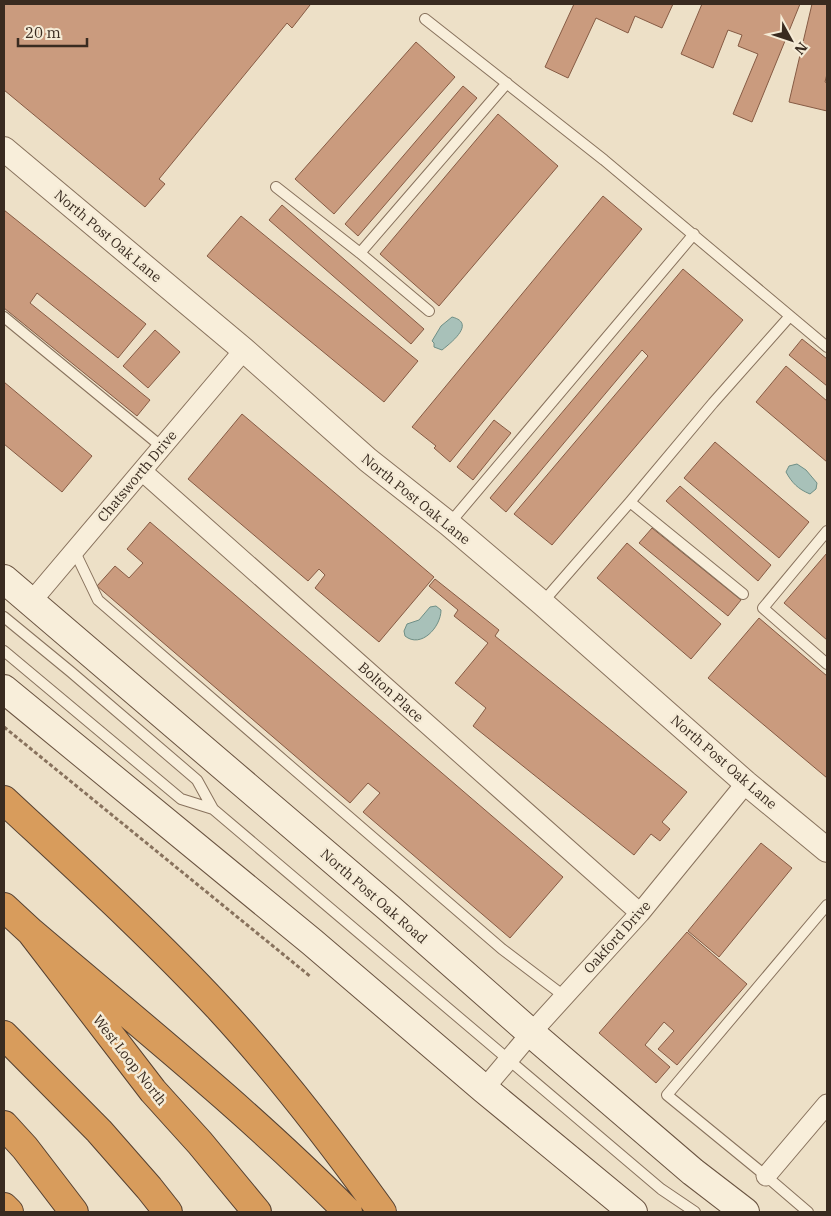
<svg xmlns="http://www.w3.org/2000/svg" width="831" height="1216" font-family="'IBM Plex Serif',serif">
  <rect width="100%" height="100%" fill="#ede0c7"/>
  <path fill="#a8c1b9" stroke="#6f8f86" d="M452 317C476 323 452 342 442 350L434 347V343L432 341 441 326Z
    M797 464 806 470 817 483 816 489 810 494C798 489 792 483 786 472L789 466Z
    M436 606 441 610C441 627 421 649 405 636L404 631 407 624 419 620 430 607Z"/>
  <path fill="#ca9b7e" stroke="#865b44" d="M4 4H308L310 5 292 28 287 23 159 179 165 184 145 207 4 90Z
    M574 4H673L662 28 635 16 628 33 596 18 568 78 545 67Z
    M702 4H800L752 122 733 114 758 54 738 46 742 35 728 30 713 68 681 54Z
    M812 4H827V74L825 82 827 83V111L789 102Z
    M416 42 455 77 334 214 295 179Z
    M463 86 477 98 358 236 345 224Z
    M498 114 558 166 439 306 380 254Z
    M603 196 642 229 450 462 434 448 436 446 412 427Z
    M282 205 424 329 411 344 269 220Z
    M4 210 146 324 118 358 37 293 30 303 150 400 137 416 4 308Z
    M241 216 418 361 384 402 207 256Z
    M683 269 743 320 552 545 514 514 648 356 642 350 506 512 490 498Z
    M155 330 180 352 148 388 123 366Z
    M802 339 827 359V386L789 355Z
    M786 366 827 401V462L756 402Z
    M4 382 92 456 62 492 4 444Z
    M242 414 434 577 379 642 315 588 325 575 319 569 308 581 188 479Z
    M494 420 511 433 473 480 457 467Z
    M715 442 809 522 779 558 684 478Z
    M680 486 771 565 758 581 666 501Z
    M150 522 563 877 510 938 363 812 380 793 368 783 350 803 97 586 115 566 129 578 143 563 127 549Z
    M652 528 741 600 728 616 639 543Z
    M627 543 721 624 691 659 597 578Z
    M827 553V640L784 603Z
    M435 579 499 630 495 636 687 792 662 822 670 829 660 841 651 834 634 855 473 726 486 708 455 683 488 643 454 616 458 610 429 586Z
    M759 618 827 676V778L708 678Z
    M761 843 792 868 719 957 688 931Z
    M687 932 747 984 677 1065 658 1049 674 1031 664 1022 645 1045 670 1067 656 1083 599 1033Z"/>
  <g fill="none" stroke-linecap="round" stroke-linejoin="round">
    <g stroke="#88725d" stroke-width="12">
      <path id="service" d="M425 19 604 160 827 347
        M276 187 360 253 429 311
        M360 253 507 83
        M4 317 162 447
        M630 502 743 594
        M449 524 694 234
        M827 531 763 608 827 664
        M74 550 98 600 502 949 564 996
        M542 603 630 502 713 403 790 316
        M4 617 71 672 197 780 213 809 661 1189 695 1212
        M4 651 181 799 213 809
        M808 1212 766 1176 667 1095 827 905"/>
    </g>
    <g stroke="#88725d" stroke-width="21">
      <path id="minor" d="M142 471 640 913
        M31 602 244 350
        M484 1089 531 1033 640 913 746 783
        M766 1176 827 1104"/>
    </g>
    <g stroke="#88725d" stroke-width="26">
      <path id="tertiary" d="M4 149 244 350 368 460 449 524 542 603 746 783 827 850"/>
    </g>
    <g stroke="#6a5340" stroke-width="30">
      <path id="secondary" d="M4 579 389 908 531 1033 693 1172 745 1212
        M4 689 312 942 484 1089 633 1212"/>
    </g>
    <g stroke="#564131" stroke-width="30">
      <path id="motorway" d="M4 800C77 868 151 935 219 1008 278 1072 331 1141 382 1212
        M4 907 31 932 153 1091 200 1143 257 1212
        M31 932C138 1023 249 1112 348 1212
        M4 1035 99 1131 149 1188 168 1212
        M4 1125 25 1148 74 1212
        M4 1207 9 1212"/>
    </g>
    <path stroke="#88725d" stroke-width="3" stroke-dasharray="4 2.5" stroke-linecap="butt" d="M4 727 311 977"/>
    <use href="#service" stroke="#f8eeda" stroke-width="10"/>
    <use href="#minor" stroke="#f8eeda" stroke-width="19"/>
    <use href="#tertiary" stroke="#f8eeda" stroke-width="24"/>
    <use href="#secondary" stroke="#f8eeda" stroke-width="28"/>
    <use href="#motorway" stroke="#d89c5c" stroke-width="28"/>
  </g>
  <g text-anchor="middle" dominant-baseline="central" stroke-width="5" stroke-linejoin="round" paint-order="stroke">
    <g font-size="14" fill="#392b20" stroke="#f5ebd6">
      <text transform="translate(108 236) rotate(40)">North Post Oak Lane</text>
      <text transform="translate(137 476) rotate(-50)">Chatsworth Drive</text>
      <text transform="translate(416 499) rotate(39)">North Post Oak Lane</text>
      <text transform="translate(391 692) rotate(42)">Bolton Place</text>
      <text transform="translate(724 762) rotate(41)">North Post Oak Lane</text>
      <text transform="translate(374 896) rotate(41)">North Post Oak Road</text>
      <text transform="translate(617 937) rotate(-48)">Oakford Drive</text>
      <text transform="translate(130 1060) rotate(52)">West Loop North</text>
    </g>
  </g>
  <rect width="831" height="1216" fill="none" stroke="#392b20" stroke-width="10"/>
  <g transform="translate(791 40) rotate(130)" stroke="#f5ebd6" stroke-width="4" paint-order="stroke">
  <path d="M0-4L9 19L0 12L-9 19Z" fill="#392b20"/>
  <text y="-8" font-size="14" font-weight="bold" text-anchor="middle" fill="#392b20">N</text>
  </g>
  <path d="M18 38v8h69v-8" fill="none" stroke="#392b20" stroke-width="2.5"/>
  <text x="25" y="38" font-size="15" fill="#392b20" stroke="#f5ebd6" stroke-width="4" paint-order="stroke">20 m</text>
</svg>
